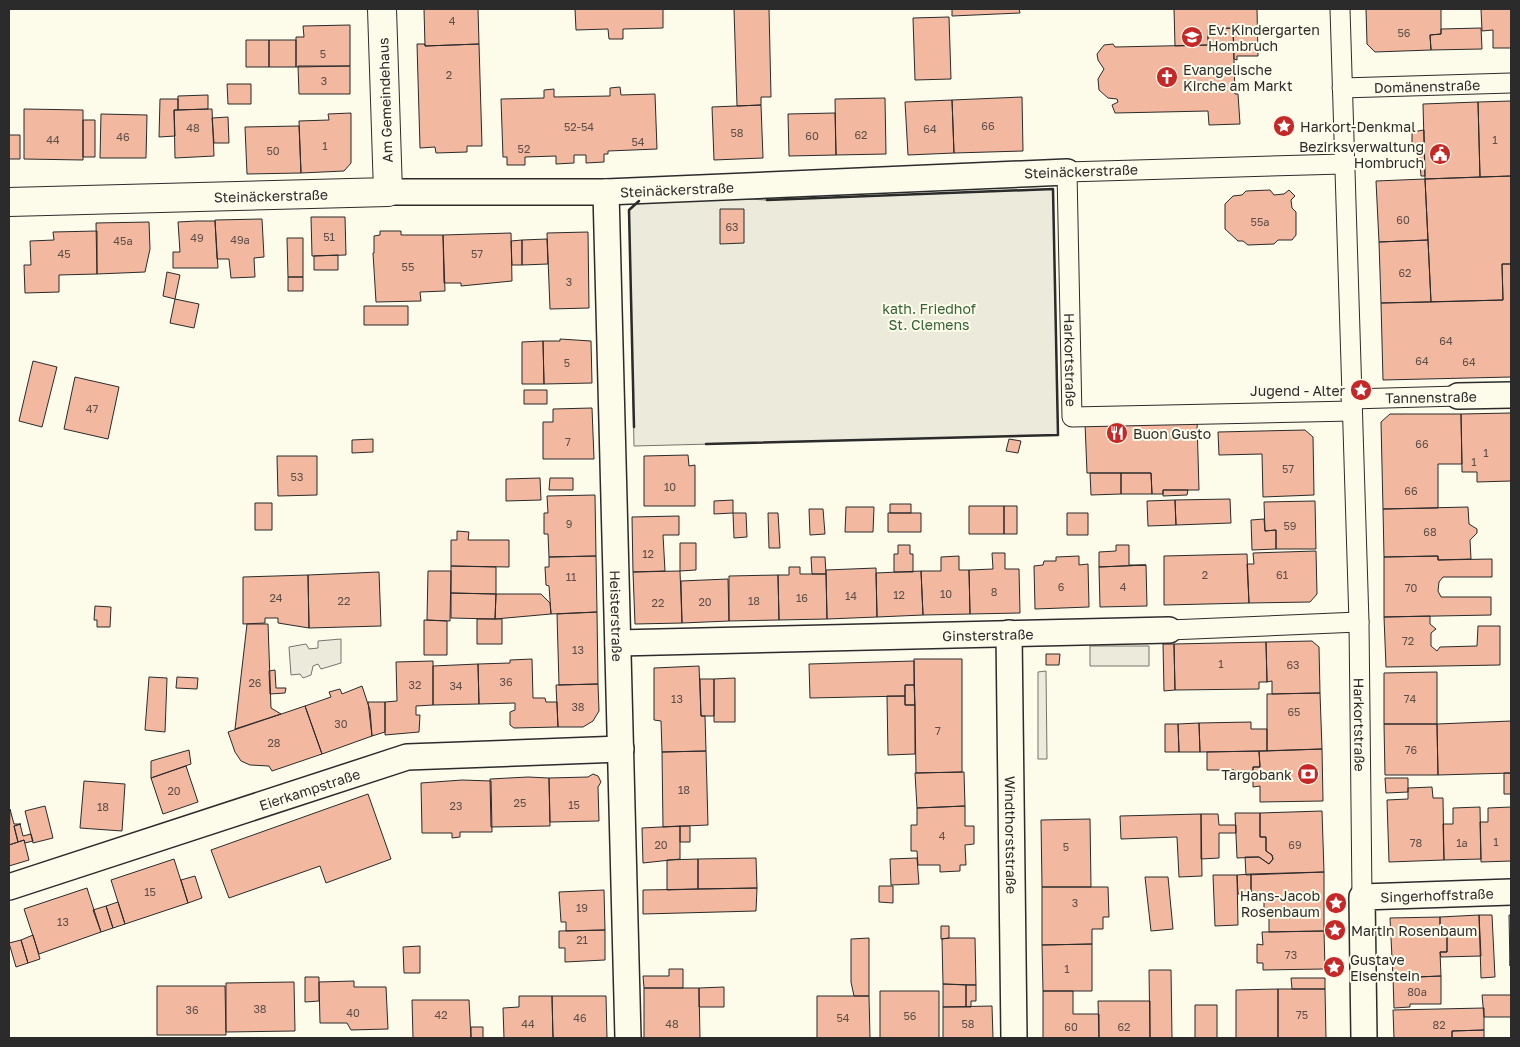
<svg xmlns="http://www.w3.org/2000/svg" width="1520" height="1047" font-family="'Golos Text',sans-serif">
  <rect width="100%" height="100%" fill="#fdfbea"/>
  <path fill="#ecebdb" stroke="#74746e" d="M1053 189 1058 435 634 446 629 210 634 204 641 201 726 198 767 200Z
    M341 639V663L321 669 318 664 313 666 311 675 303 678 300 674 291 675 289 647 306 644 309 649 318 648V641Z
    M1090 646H1149V666H1090Z
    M1046 671 1047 759H1038V672Z"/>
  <path fill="#f2b8a0" stroke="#2b2b2b" d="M424 9H478L479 44 425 46Z
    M575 9H663V28L623 29V39H609L608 29 576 30Z
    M734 9H769L771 97H761V105L737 106Z
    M952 9H1019L1020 13 952 16Z
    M1174 9H1257L1258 56H1237V60L1234 59 1233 28 1208 29V45L1175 46Z
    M1366 9H1460H1441V34L1430 35 1431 50 1375 52 1367 44Z
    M1481 9H1511V48H1493V30L1482 31Z
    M949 17 951 79 915 80 913 18Z
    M350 25V66L296 67V37H304L303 26Z
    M1233 28 1235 94H1238L1240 124 1209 125 1208 111 1115 113 1112 105 1118 102 1117 99 1108 98 1099 90 1098 79 1104 69 1098 60 1097 54 1104 45 1113 44 1115 47 1208 45V29Z
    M1481 28 1482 49 1431 50 1430 35 1441 34V29Z
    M246 40H269V67H246Z
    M269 40H296V67H269Z
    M417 44H425V46L479 44 482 146H467V152L436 153 435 147 420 148Z
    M298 66H350V94H299Z
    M227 84H251V104H228Z
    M620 87 621 95 655 94 657 149 608 151V154H604V162L586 163V155H574V163L556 164V156L525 157V165H507V157H503L501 99 544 98V90L554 89V97L610 96V88Z
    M208 95V109L178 110V96Z
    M1022 97 1023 151 954 153 952 100Z
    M885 98 886 154 836 155 835 99Z
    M160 99H178V110H174L175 136 159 137Z
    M952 100 954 153 908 155 905 102Z
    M1511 101V176L1480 177 1478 102Z
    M1478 102 1480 177 1425 179 1423 104Z
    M761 105 763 158 714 160 712 107Z
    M24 109 83 110V160L24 159Z
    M212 109 214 156 175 158 174 110Z
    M351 113V163L344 171 301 173 299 121 329 120 328 114Z
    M835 113 836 155 789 156 788 114Z
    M101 114 147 115 146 158H100Z
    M228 117 229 143H214L212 118Z
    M83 120H95V157H83Z
    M299 126 301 173 247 174 245 127Z
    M1424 130 1425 176H1421L1419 153 1412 148V132Z
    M9 135H20V159H9Z
    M1511 176V264H1502L1503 300 1431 302 1425 179Z
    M1425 179 1428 240 1379 242 1376 181Z
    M1270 190 1274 195 1284 194 1289 190 1295 196 1291 200 1292 208 1296 212V235L1292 240H1278L1274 244 1248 245 1243 241H1238L1225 229V204L1233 196 1242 195 1246 191Z
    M720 209H744V243L720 244Z
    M311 217H345L346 255 312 256Z
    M262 219 264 257 254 258 255 277 231 278 229 259H217L215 220Z
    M197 221H215L218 268H173V252H180L178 222Z
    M149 222 150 249 145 272 97 274 96 223Z
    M97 231V274L59 275V292L25 293 24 265H31L30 241 54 240 53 232Z
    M380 231H401V235H443L445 291 420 292 421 301 376 302 373 253H374V236L380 235Z
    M588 232 589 308 550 309 547 233Z
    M511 233 512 281 461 286V283H444L443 235Z
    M287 238H303V277H288Z
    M547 239 548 264 522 265V240Z
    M522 240V265H512L511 241Z
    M1428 240 1431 302 1381 303 1379 242Z
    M338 255V270H314V256Z
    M1502 264H1511V377L1383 380 1381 303 1503 300Z
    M167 272 180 275 175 299 163 296Z
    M288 277H303V291H288Z
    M175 299 199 304 194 328 170 323Z
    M364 306H408V325H364Z
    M560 339 591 341 592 383 544 384 543 341H560Z
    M543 341 544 384H522V342Z
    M33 361 57 367 42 427 19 421Z
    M75 377 119 387 108 439 64 429Z
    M524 390H547V404H524Z
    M592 408 594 459H543V422H553V409Z
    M1511 413V481L1477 482V472H1462L1461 414Z
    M1390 414H1461L1462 464H1438V508L1383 509 1381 422Z
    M1197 421 1199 490H1163V494H1152L1151 473H1087L1085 423Z
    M1305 430 1313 437 1314 495 1263 497 1262 454 1219 455 1218 432Z
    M373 439V452L352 453V440Z
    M1009 439 1021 441 1018 453 1006 451Z
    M688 455 689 466 695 465V506H644V456Z
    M277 456H317V495L278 496Z
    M1090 473H1121V494L1091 495Z
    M1121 473H1151L1152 494H1121Z
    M540 478 541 500 506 501V479Z
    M550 478H573V490H549Z
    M1163 490H1188L1187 495 1163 496Z
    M595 495 596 556 549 557 548 534H544V513H548L547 496Z
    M1230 499 1231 523 1176 525 1175 500Z
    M733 500V513L714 514V501Z
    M1175 500 1176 525 1148 526 1147 501Z
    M1315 501 1316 549H1276V530L1265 531 1264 502Z
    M255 503H272V530H255Z
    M890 504H911V513H890Z
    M969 506H1004V534H969Z
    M1004 506H1017V534H1004Z
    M846 507H874L873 532H845Z
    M1468 507 1469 524 1477 529V533L1470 540 1471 559 1438 560V556L1384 557 1383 509Z
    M809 509H823L825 534 810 535Z
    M733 513H746L747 537 734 538Z
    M768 513H778L780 548H769Z
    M888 513H921V532H888Z
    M1067 513H1088V535H1067Z
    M679 516V535H663L665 571 633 572 632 517Z
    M1264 519 1265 531 1276 530V549L1252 550 1251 520Z
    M457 531 469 532 468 540H509V567L451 566V540H457Z
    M680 543H696V570L680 571Z
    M898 545H910V554H913V572H894V554H898Z
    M1116 545H1129V565H1146L1099 567V552L1116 551Z
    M1316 551 1317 594 1310 602 1249 603 1247 564H1254L1253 553Z
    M992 553H1005V569H1019L1020 613 970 614 969 570 993 569Z
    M1247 554 1249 603 1164 605V556Z
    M596 556 597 612 551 614 549 586 546 585 545 567H549V557Z
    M959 556V570H969L970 614 923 615 921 571H941V557Z
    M1079 556V565L1088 564 1089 607 1035 609 1034 566 1043 565 1044 561H1056V557Z
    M1438 556V560L1492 559V577H1443L1439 582 1438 591 1441 597H1491V615L1384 617V557Z
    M811 557H825L826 574H812Z
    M1146 565 1147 606 1100 607 1099 567Z
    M451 566 496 567V594L451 593Z
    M789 567H800V574H826L827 619 779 620 778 575H789Z
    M876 568 877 617 827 619 826 570Z
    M428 571H451L450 621 427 620Z
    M680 571 682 623 635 624 633 572Z
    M921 571 923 615 877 617 876 573Z
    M379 572 381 626 309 628 308 575Z
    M308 575 309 628 278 623V618H265V623L243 624V577Z
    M778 575 779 620 729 621V576Z
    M728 579 729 621 682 623 681 581Z
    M451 593 496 594 495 619 451 618Z
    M496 594H541L550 603 551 614 495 619Z
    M95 606 111 607 110 627H97V620H94Z
    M597 612 598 684 559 685 557 614Z
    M1430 616V624L1436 629 1431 633V646L1437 651 1440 647 1477 646 1478 626H1500V665L1386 667 1384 617Z
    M477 619H502V644H477Z
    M424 620 447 621V655H424Z
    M247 624H268L271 708 281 714 235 729Z
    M1312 641 1319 647 1320 693 1272 694V681L1267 682 1266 642Z
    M1266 642 1267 682H1259V689L1175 690 1174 644Z
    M1163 644H1174L1175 690 1164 691Z
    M1046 654H1060L1059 665H1046Z
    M532 659 533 698H545L546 702H557L558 727 514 728 510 725V712L515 710V703L479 704 478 664 510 663V660Z
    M914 659H962V772L916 773Z
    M433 661V705L416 706V715H420L419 732 385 735V702L397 701 396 662Z
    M914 661V685H905V696L810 698 809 664Z
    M478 664 479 704 433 705V666Z
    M699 666 701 716H705L706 751 662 752 661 721 654 720V668Z
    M275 670 276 688H286L285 693 270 694 269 671Z
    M1437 672V724H1384V673Z
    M149 677 167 678 165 732 145 730Z
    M177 677 198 678 197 689 176 688Z
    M735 678V722H714V679Z
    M700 679H714V716H701Z
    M598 684 599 711 593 721 583 727H558L556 685Z
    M905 685H914L915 705H905Z
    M362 686 370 710 372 736 322 754 305 706 331 697 329 692 340 689 342 694Z
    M1320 693 1322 749 1267 751V694Z
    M887 696H905V705H915V754L888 755Z
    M368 702H385V732L372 736Z
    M305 706 322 754 272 771 269 766 250 765 241 761 235 752 228 732Z
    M1511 721V773L1438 775 1437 724Z
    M1251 722V729H1267V751L1200 752 1199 723Z
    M1199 723 1200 752H1179L1178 724Z
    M1165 724H1178L1179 752H1165Z
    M1384 724H1437L1438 775H1385Z
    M1322 749 1323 801 1260 802V786L1253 787V767H1260L1259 751Z
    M189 750 191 764 151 778V761Z
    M706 751 708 825 663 827 662 752Z
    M1259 751 1260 767H1253V775L1235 776 1234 770H1207V752Z
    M186 766 198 802 163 814 151 778Z
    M964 772 965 806 917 808 915 773Z
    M1504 773H1511V794H1504Z
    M593 774 598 776 601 782 598 787 599 821 550 822 549 778 588 777Z
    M528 777 549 778 550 826 491 827 490 779Z
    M1385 778H1408V792L1386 793Z
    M462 780 491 781 492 832H460V837L452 838V833H422L421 783Z
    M84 781 125 784 122 831 80 828Z
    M1432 787 1433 798H1443L1444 860 1389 862 1387 800 1408 799V788Z
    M368 794 391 859 326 883 320 866 229 898 211 850Z
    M45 806 53 838 33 843 25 811Z
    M965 806V826H974V844L965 845 966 865H960V871L940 872V865H918L917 851H911V825H917V808Z
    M1480 807 1481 859 1444 860 1443 824H1453V808Z
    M1511 807V861L1481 862 1480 822H1488V808Z
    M10 809 14 824H21L14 826 18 842 9 845Z
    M1322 811 1324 872 1246 875 1245 857H1259L1269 864 1273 859 1272 855 1266 851V837H1260V813Z
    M1235 813H1260V837H1266V851L1272 855 1273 859 1269 864 1259 857 1237 858Z
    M1201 814 1202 876 1179 877 1177 837 1121 839 1120 816Z
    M1201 814H1218L1219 825H1236V833H1219V858L1201 859Z
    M1090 819 1091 887H1042L1041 820Z
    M20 824 23 836 31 834 33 841 25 843 24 840 18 842 14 826Z
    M680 826V859L643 863 642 828Z
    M680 826H690V842H680Z
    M24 840 29 860 9 866V845Z
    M756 858 757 888 698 889V859Z
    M917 858 919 884 891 885 890 859Z
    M174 859 188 903 125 924 111 880Z
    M698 859V889L667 890V860Z
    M1324 872V931L1269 932V914H1264V894H1251V874Z
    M1251 874V894H1238L1237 875Z
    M1213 875H1237L1238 925 1215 926Z
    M195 876 202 898 188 903 181 880Z
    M1145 877H1168L1173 929 1151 931Z
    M879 886H893V903L879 902Z
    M1042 887H1108L1109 917H1103V929H1092V944L1042 945Z
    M87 888 101 932 39 954 24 909Z
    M757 888 756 911 643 914V890Z
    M604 890 605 930 566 931V922H561L559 892Z
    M118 902 125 924 113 928 106 906Z
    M106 906 113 928 101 932 93 910Z
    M1479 915H1492L1495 977 1481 978Z
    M1479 915 1481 956 1441 957 1440 952H1447V937H1440V917Z
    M1509 915H1511L1510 966Z
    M1440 917V937H1447V952H1440L1441 976 1393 978 1390 918Z
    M941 926H949V938L941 939Z
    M605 930V960L565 962V948H559V931Z
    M1324 931 1325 969 1263 970V963H1257V944L1263 945 1262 932Z
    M33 935 40 959 28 963 21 940Z
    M869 938V996H854L851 982V939Z
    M949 938H975L976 985 943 984 942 939Z
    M21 940 28 963 16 967 9 943Z
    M1092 944V991H1043L1042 945Z
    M420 946V973H404L403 947Z
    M669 969H683V988H644L643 976H669Z
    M1149 970H1171L1172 1038H1150Z
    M1441 976V1004H1410V1007L1394 1008 1393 978Z
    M305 977H319V1001L305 1002Z
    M1291 978H1325V989H1292Z
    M354 981V987H386L388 1029 351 1030 347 1023H320L319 982Z
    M294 982 295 1031 226 1032V983Z
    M943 984 966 985V1007H943Z
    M966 985H976V1001H971V1007H966Z
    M157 986H225L226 1035H157Z
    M724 987V1007H699V988Z
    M644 988H699L700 1038H644Z
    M1278 989H1325L1326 1038H1278Z
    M1278 989V1038H1236V990Z
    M880 991H939V1038H880Z
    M1043 991H1073V1014H1099V1038H1043Z
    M1482 995H1511V1017H1484Z
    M519 996H552L553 1038H504L503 1008 519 1007Z
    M552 996H606L607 1038H553Z
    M817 996H869L870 1038H817Z
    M412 1000H469L471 1038H413Z
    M1098 1001H1150V1038H1099Z
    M1195 1005H1217V1038H1195Z
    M992 1006 993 1038H943V1007Z
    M1484 1008V1030L1452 1031V1038H1394L1393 1010Z
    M471 1027H483V1038H471Z
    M1484 1030V1038H1452V1031Z"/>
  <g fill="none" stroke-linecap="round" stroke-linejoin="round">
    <g stroke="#2b2b2b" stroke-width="21">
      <g id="pedestrian">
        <path id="s1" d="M1340 9 1359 622 1362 897"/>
        <path id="s2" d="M1342 88 1511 83"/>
        <path id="s3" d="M1343 164 1067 172 1072 417 1352 411"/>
        <path d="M1351 399 1458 396"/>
        <path d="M1169 630 1359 622"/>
      </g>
    </g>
    <g stroke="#2b2b2b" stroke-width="28">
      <g id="minor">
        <path id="s4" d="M388 192H606L1067 172"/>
        <path id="s5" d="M606 192 628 1038"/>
        <path d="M1458 396 1511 395"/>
        <path id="s6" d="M1009 633 1014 1038"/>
        <path id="s7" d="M618 643 1169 630"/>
        <path id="s8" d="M9 887 407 757 621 749"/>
        <path id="s9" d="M1364 1038 1362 897 1511 892"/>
      </g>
    </g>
    <g stroke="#2b2b2b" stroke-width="30">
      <g id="tertiary">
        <path id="s10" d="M9 202 388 192 382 9"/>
      </g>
    </g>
    <use href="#pedestrian" stroke="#fdfbea" stroke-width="19"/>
    <use href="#minor" stroke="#fdfbea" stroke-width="25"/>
    <use href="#tertiary" stroke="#fdfbea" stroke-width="28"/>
    <path stroke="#2b2b2b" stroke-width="2.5" d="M634 427 629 210 639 201
      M706 444 1058 435 1053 189 767 200"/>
  </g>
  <defs>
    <g id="school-disc" transform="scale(1.125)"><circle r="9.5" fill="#c62828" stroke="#fdfbea"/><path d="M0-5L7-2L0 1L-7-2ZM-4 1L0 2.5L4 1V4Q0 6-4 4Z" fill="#fff"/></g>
    <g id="church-disc" transform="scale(1.125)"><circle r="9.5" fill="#c62828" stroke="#fdfbea"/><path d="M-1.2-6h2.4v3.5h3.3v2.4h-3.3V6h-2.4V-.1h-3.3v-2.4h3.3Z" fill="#fff"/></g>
    <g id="sight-disc" transform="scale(1.125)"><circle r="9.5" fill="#c62828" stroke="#fdfbea"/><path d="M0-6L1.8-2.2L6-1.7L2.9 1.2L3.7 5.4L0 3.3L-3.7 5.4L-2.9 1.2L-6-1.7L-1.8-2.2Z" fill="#fff"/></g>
    <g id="civic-disc" transform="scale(1.125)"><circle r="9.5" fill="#c62828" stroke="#fdfbea"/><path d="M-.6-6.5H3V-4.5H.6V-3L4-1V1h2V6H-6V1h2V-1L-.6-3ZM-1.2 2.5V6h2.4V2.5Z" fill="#fff"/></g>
    <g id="restaurant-disc" transform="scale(1.125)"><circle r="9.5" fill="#c62828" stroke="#fdfbea"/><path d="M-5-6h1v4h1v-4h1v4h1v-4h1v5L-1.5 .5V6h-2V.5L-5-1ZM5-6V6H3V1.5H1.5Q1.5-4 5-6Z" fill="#fff"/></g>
    <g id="bank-disc" transform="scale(1.125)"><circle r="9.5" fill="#c62828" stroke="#fdfbea"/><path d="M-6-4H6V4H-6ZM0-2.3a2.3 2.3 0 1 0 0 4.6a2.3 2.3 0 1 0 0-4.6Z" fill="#fff"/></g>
  </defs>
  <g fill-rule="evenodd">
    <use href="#school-disc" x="1192" y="37"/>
    <use href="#church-disc" x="1167" y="77"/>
    <use href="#sight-disc" x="1284" y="126"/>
    <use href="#civic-disc" x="1440" y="154"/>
    <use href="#sight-disc" x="1361" y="390"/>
    <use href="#restaurant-disc" x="1117" y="433"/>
    <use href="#bank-disc" x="1308" y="774"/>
    <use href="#sight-disc" x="1336" y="903"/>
    <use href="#sight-disc" x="1335" y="930"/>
    <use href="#sight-disc" x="1334" y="967"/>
  </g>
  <g text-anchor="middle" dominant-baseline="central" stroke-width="4" stroke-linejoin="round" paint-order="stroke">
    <g font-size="11" fill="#5d4e48">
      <text x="452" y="20">4</text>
      <text x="1404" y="32">56</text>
      <text x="323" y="53">5</text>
      <text x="449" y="74">2</text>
      <text x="324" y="80">3</text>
      <text x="988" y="125">66</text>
      <text x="579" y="126">52-54</text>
      <text x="193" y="127">48</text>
      <text x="930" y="128">64</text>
      <text x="737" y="132">58</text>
      <text x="861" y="134">62</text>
      <text x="812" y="135">60</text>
      <text x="123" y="136">46</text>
      <text x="53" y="139">44</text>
      <text x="1495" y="139">1</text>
      <text x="638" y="141">54</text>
      <text x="325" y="145">1</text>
      <text x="524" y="148">52</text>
      <text x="273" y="150">50</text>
      <text x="1403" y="219">60</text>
      <text x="1260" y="221">55a</text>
      <text x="732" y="226">63</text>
      <text x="329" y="236">51</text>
      <text x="197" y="237">49</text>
      <text x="240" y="239">49a</text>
      <text x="123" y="240">45a</text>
      <text x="64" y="253">45</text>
      <text x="477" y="253">57</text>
      <text x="408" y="266">55</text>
      <text x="1405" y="272">62</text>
      <text x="569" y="281">3</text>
      <text x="1446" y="340">64</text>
      <text x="1422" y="360">64</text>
      <text x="1469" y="361">64</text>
      <text x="567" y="362">5</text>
      <text x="92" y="408">47</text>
      <text x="568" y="441">7</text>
      <text x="1422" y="443">66</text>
      <text x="1486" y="452">1</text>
      <text x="1474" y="461">1</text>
      <text x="1288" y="468">57</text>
      <text x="297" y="476">53</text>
      <text x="670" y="486">10</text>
      <text x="1411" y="490">66</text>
      <text x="569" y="523">9</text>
      <text x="1290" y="525">59</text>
      <text x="1430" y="531">68</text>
      <text x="648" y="553">12</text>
      <text x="1205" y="574">2</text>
      <text x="1282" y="574">61</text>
      <text x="571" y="576">11</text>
      <text x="1061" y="586">6</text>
      <text x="1123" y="586">4</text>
      <text x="1411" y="587">70</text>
      <text x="994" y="591">8</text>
      <text x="946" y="593">10</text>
      <text x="899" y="594">12</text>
      <text x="851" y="595">14</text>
      <text x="276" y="597">24</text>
      <text x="802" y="597">16</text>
      <text x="344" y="600">22</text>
      <text x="754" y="600">18</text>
      <text x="705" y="601">20</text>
      <text x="658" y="602">22</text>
      <text x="1408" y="640">72</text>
      <text x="578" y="649">13</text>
      <text x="1221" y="663">1</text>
      <text x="1293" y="664">63</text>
      <text x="506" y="681">36</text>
      <text x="255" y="682">26</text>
      <text x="415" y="684">32</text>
      <text x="456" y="685">34</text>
      <text x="677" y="698">13</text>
      <text x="1410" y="698">74</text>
      <text x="578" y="706">38</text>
      <text x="1294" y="711">65</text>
      <text x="341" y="723">30</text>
      <text x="938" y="730">7</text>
      <text x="274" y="742">28</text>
      <text x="1411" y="749">76</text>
      <text x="684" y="789">18</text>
      <text x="174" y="790">20</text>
      <text x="520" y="802">25</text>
      <text x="574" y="804">15</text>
      <text x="456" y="805">23</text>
      <text x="103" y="806">18</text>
      <text x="942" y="835">4</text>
      <text x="1496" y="841">1</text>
      <text x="1416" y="842">78</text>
      <text x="1462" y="842">1a</text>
      <text x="661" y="844">20</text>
      <text x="1295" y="844">69</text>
      <text x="1066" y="846">5</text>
      <text x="150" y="891">15</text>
      <text x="1075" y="902">3</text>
      <text x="582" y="907">19</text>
      <text x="63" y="921">13</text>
      <text x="582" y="939">21</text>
      <text x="1291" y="954">73</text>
      <text x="1067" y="968">1</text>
      <text x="1417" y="991">80a</text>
      <text x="260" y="1008">38</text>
      <text x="192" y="1009">36</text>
      <text x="353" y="1012">40</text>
      <text x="441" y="1014">42</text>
      <text x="1302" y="1014">75</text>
      <text x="910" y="1015">56</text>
      <text x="580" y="1017">46</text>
      <text x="843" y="1017">54</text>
      <text x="528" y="1023">44</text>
      <text x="672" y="1023">48</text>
      <text x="968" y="1023">58</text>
      <text x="1439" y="1024">82</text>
      <text x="1071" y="1026">60</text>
      <text x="1124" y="1026">62</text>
    </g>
    <g font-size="14" fill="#2b2b2b" stroke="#fdfbea" text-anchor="start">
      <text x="1208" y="29">Ev. Kindergarten<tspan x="1208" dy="16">Hombruch</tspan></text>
      <text x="1183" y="69">Evangelische<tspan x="1183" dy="16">Kirche am Markt</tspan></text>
      <text x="1300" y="126">Harkort-Denkmal</text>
      <text x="1424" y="146" text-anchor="end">Bezirksverwaltung<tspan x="1424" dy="16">Hombruch</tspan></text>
      <text x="1345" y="390" text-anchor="end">Jugend - Alter</text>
      <text x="1133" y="433">Buon Gusto</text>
      <text x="1292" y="774" text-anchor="end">Targobank</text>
      <text x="1320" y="895" text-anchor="end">Hans-Jacob<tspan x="1320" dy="16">Rosenbaum</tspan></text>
      <text x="1351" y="930">Martin Rosenbaum</text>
      <text x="1350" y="959">Gustave<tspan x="1350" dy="16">Eisenstein</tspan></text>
    </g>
    <g font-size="14" fill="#2b2b2b" stroke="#fdfbea">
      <text stroke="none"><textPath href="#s2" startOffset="85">Domänenstraße</textPath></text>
      <text transform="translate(385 100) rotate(-92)">Am Gemeindehaus</text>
      <text transform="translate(1081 171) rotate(-2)">Steinäckerstraße</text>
      <text stroke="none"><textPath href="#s4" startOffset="289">Steinäckerstraße</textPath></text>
      <text stroke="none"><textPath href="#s10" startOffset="262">Steinäckerstraße</textPath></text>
      <text stroke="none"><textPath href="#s3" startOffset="464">Harkortstraße</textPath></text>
      <text transform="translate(1431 397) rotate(-1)">Tannenstraße</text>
      <text stroke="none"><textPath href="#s5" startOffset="424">Heisterstraße</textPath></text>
      <text stroke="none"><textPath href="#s7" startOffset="370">Ginsterstraße</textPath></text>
      <text stroke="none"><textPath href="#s1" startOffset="716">Harkortstraße</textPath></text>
      <text stroke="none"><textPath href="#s8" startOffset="316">Eierkampstraße</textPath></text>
      <text stroke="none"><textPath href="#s6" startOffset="202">Windthorststraße</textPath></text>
      <text stroke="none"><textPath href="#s9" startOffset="216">Singerhoffstraße</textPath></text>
    </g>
    <g font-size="14" fill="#34623c" stroke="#fdfbea">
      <text x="929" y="308">kath. Friedhof<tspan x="929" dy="16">St. Clemens</tspan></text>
    </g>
  </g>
  <rect width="1520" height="1047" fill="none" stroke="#2b2b2b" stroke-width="20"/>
</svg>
